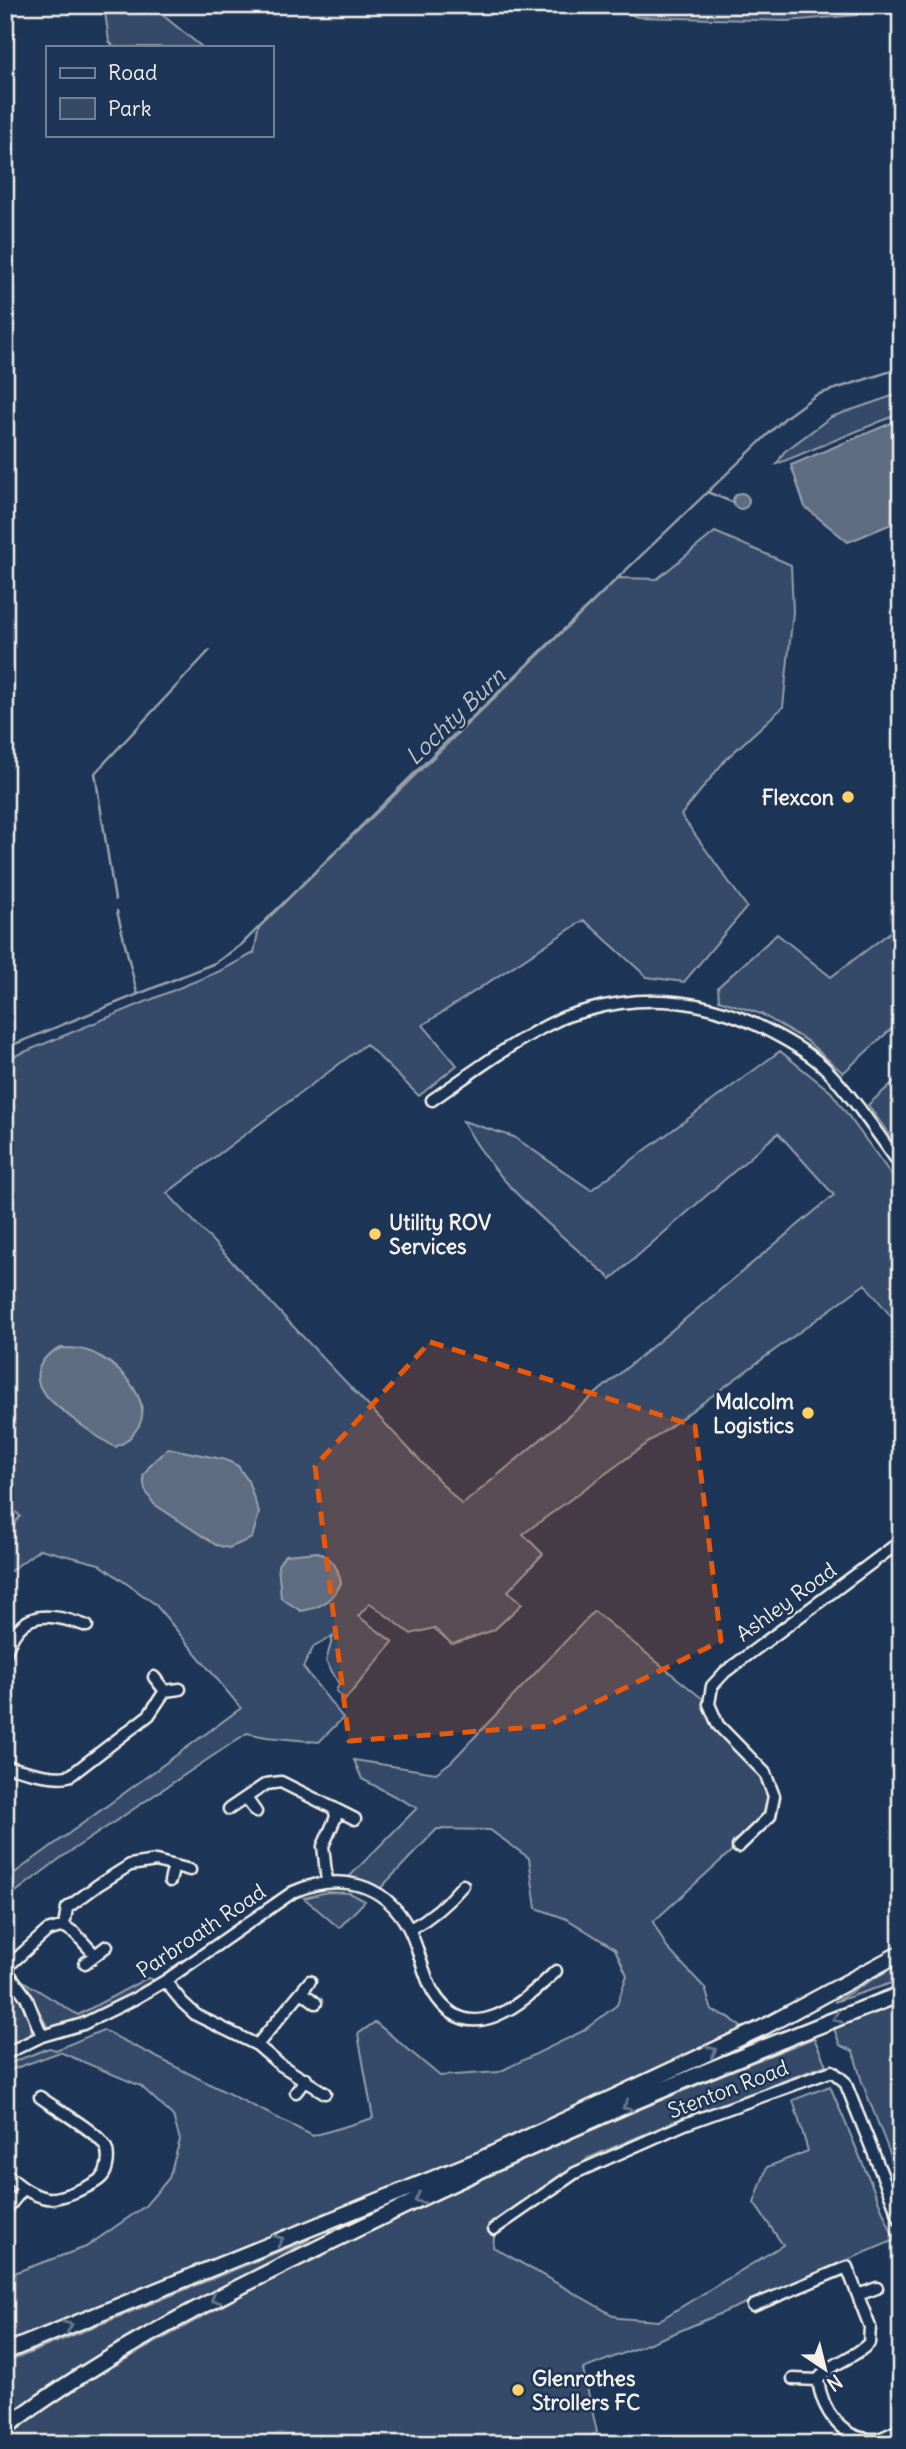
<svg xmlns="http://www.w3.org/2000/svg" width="906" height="2449" font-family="Delius,sans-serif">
  <rect width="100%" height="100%" fill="#1d3557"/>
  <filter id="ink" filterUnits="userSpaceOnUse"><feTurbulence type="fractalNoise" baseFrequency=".0143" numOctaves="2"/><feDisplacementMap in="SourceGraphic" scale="14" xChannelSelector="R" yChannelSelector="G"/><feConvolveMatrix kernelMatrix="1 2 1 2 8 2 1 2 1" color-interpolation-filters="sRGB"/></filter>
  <g filter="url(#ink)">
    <path fill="#354a67" stroke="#949ea8" stroke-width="2" d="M104 5H150L202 47H114L109 41Z
      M622 5H864L857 15 787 21 637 17 619 9Z
      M901 393V413L777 464 784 452 831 417Z
      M715 532 791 565 793 612 783 707 726 759 681 815 747 907 684 982 647 977 584 920 423 1025 457 1065 419 1096 366 1044 167 1193 462 1505 834 1195 778 1133 611 1279C558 1232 496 1185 463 1121L514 1137 591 1190 780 1051 831 1092 901 1188V1329L865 1284 523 1534 543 1554 508 1591 522 1604 494 1630 452 1644 434 1628 411 1634 370 1603 358 1616 393 1642 345 1700 336 1691 339 1684 326 1661 333 1636 314 1646 303 1667 343 1718 319 1742 266 1737 247 1733 62 1857 5 1900V1880L241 1708 155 1604 99 1564 40 1549 5 1575V1537L20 1516 5 1501V1060L220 971 254 953 259 927 618 578 657 579Z
      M901 924V1020L843 1073 807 1041 761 1014 719 1000 718 987 777 934 831 977Z
      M897 1079 901 1083V1151L868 1105Z
      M594 1611 709 1704C712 1711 714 1719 718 1725 741 1760 779 1764 770 1816L653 1922 667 1948 705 1988 712 2011 729 2017 749 2034 479 2160 5 2352V2276L86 2247 145 2206 169 2178 180 2140 173 2116 141 2086 60 2052 5 2072V2065L49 2048 56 2050 103 2030 313 2136 373 2118 358 2034 375 2022 440 2076 499 2072 583 2031 617 2005 627 1975 615 1949 567 1919 536 1908 529 1858 490 1830 437 1829 376 1893 344 1882 417 1808 362 1779 354 1760 436 1773 451 1762Z
      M327 1892 350 1893 365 1901 339 1928 304 1898Z
      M901 1963V1980L834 2002Z
      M5 1977C20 1993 34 2013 31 2035L5 2049Z
      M147 1978 155 1980 98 2013 60 2031 48 2028 23 1981 78 2015Z
      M901 1994V2051L898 2052 901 2059V2182L862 2082 853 2051 840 2045 831 2020Z
      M814 2038 826 2065 678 2120 588 2158 575 2173 495 2229 493 2247 618 2318 658 2321 783 2245 754 2203 767 2167 808 2151 793 2100 830 2086 895 2240 670 2335 583 2369 597 2432 578 2444H5V2437C67 2389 136 2354 204 2316 292 2267 382 2224 474 2183 586 2131 699 2083 814 2038Z
      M310 2239 29 2401 5 2418V2363Z"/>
    <path fill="#5e6d82" stroke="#9aa2ab" stroke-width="2" d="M901 419V520L848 542 805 507 791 465Z
      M733 501a8 8 0 1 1 16 0a8 8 0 1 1-16 0Z
      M61 1348C75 1348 87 1349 99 1356 122 1368 156 1405 136 1430 129 1439 126 1443 115 1447 97 1437 58 1410 45 1394 29 1376 41 1355 61 1348Z
      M168 1448 226 1460 238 1466 248 1481 259 1513 252 1538 229 1548 216 1545 154 1504 145 1490 143 1476 151 1464Z
      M318 1552C333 1559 338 1567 341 1583 333 1601 320 1608 301 1611L281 1598 278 1565 285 1555Z"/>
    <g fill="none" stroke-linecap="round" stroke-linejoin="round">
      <path stroke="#9aa2ab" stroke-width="2.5" d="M707 492 732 502
        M115 900 95 773 210 650
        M117 911 137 993
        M5 1048 215 963 241 945 440 748 786 417 816 395 901 368"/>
      <g stroke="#f4f1e8" stroke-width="15">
        <path id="street" d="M432 1100C473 1072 513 1041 558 1020 567 1015 578 1013 588 1010 657 990 721 1003 782 1038 798 1047 813 1056 826 1069 854 1098 877 1133 901 1166
          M5 1655C20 1608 48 1612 87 1626
          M165 1691 180 1689
          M5 1766C22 1770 56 1781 71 1775L149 1715 165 1691 154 1677
          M246 1798 256 1812
          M229 1809 266 1784 281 1782 355 1819
          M738 1847 770 1816 774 1796 765 1773 718 1725 709 1704 712 1686 725 1672 901 1541
          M170 1881 174 1866
          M327 1882 323 1846 336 1817 334 1808
          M64 1926 76 1934 95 1955
          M410 1929C432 1917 447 1904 463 1885
          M85 1963 107 1946
          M5 1968 26 1997 42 2036
          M6 1968 47 1931 64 1926 67 1908 98 1885 130 1865 156 1861 190 1870
          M165 1981 183 2003 196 2015 257 2045 279 2064 325 2093
          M302 1992 316 2003
          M257 2045 310 1981
          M5 2054 42 2036 83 2024 134 1999 165 1981 293 1892C338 1873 383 1881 408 1927 419 1947 422 1972 433 1992 469 2051 522 2004 556 1971
          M296 2092 306 2079
          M5 2173C17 2184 30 2195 47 2198 58 2200 94 2186 102 2177 108 2170 110 2154 105 2146 96 2131 56 2109 40 2097
          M5 2211 23 2189
          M494 2229 575 2173 685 2124 832 2071 845 2082 901 2222
          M858 2295 877 2288
          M753 2306 847 2267 870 2327 869 2343C854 2359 831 2362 818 2380 822 2409 841 2441 875 2439 883 2439 893 2432 901 2429
          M793 2379 818 2380"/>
      </g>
      <g stroke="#f4f1e8" stroke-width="19">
        <path id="secondary" d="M5 2352 479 2160 764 2027 901 1953
          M5 2428C112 2347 235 2288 355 2230 533 2143 716 2064 901 1994"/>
      </g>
      <use href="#street" stroke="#1d3557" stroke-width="10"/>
      <use href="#secondary" stroke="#1d3557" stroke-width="14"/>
    </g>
    <defs><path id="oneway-chevron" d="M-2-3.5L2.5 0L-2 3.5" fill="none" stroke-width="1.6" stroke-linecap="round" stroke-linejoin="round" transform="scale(1.75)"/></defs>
    <g stroke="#68778a">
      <use href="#oneway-chevron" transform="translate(837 2018) rotate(159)"/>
      <use href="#oneway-chevron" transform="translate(712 2051) rotate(-25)"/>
      <use href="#oneway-chevron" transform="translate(627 2106) rotate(156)"/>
      <use href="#oneway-chevron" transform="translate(419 2199) rotate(154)"/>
      <use href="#oneway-chevron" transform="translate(279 2240) rotate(-22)"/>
      <use href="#oneway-chevron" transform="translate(215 2299) rotate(150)"/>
      <use href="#oneway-chevron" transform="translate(68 2326) rotate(-22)"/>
    </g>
  </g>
  <path fill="#e8590c" fill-opacity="0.2" stroke="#e8590c" stroke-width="5" stroke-dasharray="14 9" stroke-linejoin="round" d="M430 1342 695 1426 721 1641 547 1726 349 1741 315 1466Z"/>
  <g fill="#ffd166" stroke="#1d3557" stroke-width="2.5">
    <circle cx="848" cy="797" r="7"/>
    <circle cx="375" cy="1234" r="7"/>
    <circle cx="808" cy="1413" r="7"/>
    <circle cx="518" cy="2390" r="7"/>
  </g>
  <g text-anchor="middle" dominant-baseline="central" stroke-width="5" stroke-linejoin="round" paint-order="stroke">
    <g font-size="21" font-weight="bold" fill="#f4f1e8" stroke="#1d3557" text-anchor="end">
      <text x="834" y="797">Flexcon</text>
      <text x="389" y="1222" text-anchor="start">Utility ROV<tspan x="389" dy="24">Services</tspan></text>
      <text x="794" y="1401">Malcolm<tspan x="794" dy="24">Logistics</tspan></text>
      <text x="532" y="2378" text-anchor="start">Glenrothes<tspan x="532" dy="24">Strollers FC</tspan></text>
    </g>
    <g font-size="21" fill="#f4f1e8" stroke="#1d3557">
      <text transform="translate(786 1602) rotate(-36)">Ashley Road</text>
      <text transform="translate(201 1931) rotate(-34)">Parbroath Road</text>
      <text transform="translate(728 2089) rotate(-21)">Stenton Road</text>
    </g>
    <g font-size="23" font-style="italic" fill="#c0c3c4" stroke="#1d3557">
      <text transform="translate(455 716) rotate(-44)">Lochty Burn</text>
    </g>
  </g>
  <rect width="906" height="2449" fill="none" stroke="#1d3557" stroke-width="28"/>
  <rect x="14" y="14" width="878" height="2421" fill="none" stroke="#f4f1e8" stroke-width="2.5" filter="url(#ink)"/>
  <rect x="46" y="46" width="228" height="91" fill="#1d3557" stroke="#738091" stroke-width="2"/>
  <rect x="60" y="68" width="35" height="10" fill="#1d3557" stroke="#738091" stroke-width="2"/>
  <text x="108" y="80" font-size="21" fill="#f4f1e8">Road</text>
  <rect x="60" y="98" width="35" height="21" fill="#354a67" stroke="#738091" stroke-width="2"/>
  <text x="108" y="116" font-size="21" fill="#f4f1e8">Park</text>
  <g transform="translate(825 2369) rotate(145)" stroke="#1d3557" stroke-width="5" paint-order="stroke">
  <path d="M0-5L12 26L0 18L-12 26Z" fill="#f4f1e8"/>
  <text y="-10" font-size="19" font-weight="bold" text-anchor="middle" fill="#f4f1e8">N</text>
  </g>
</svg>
